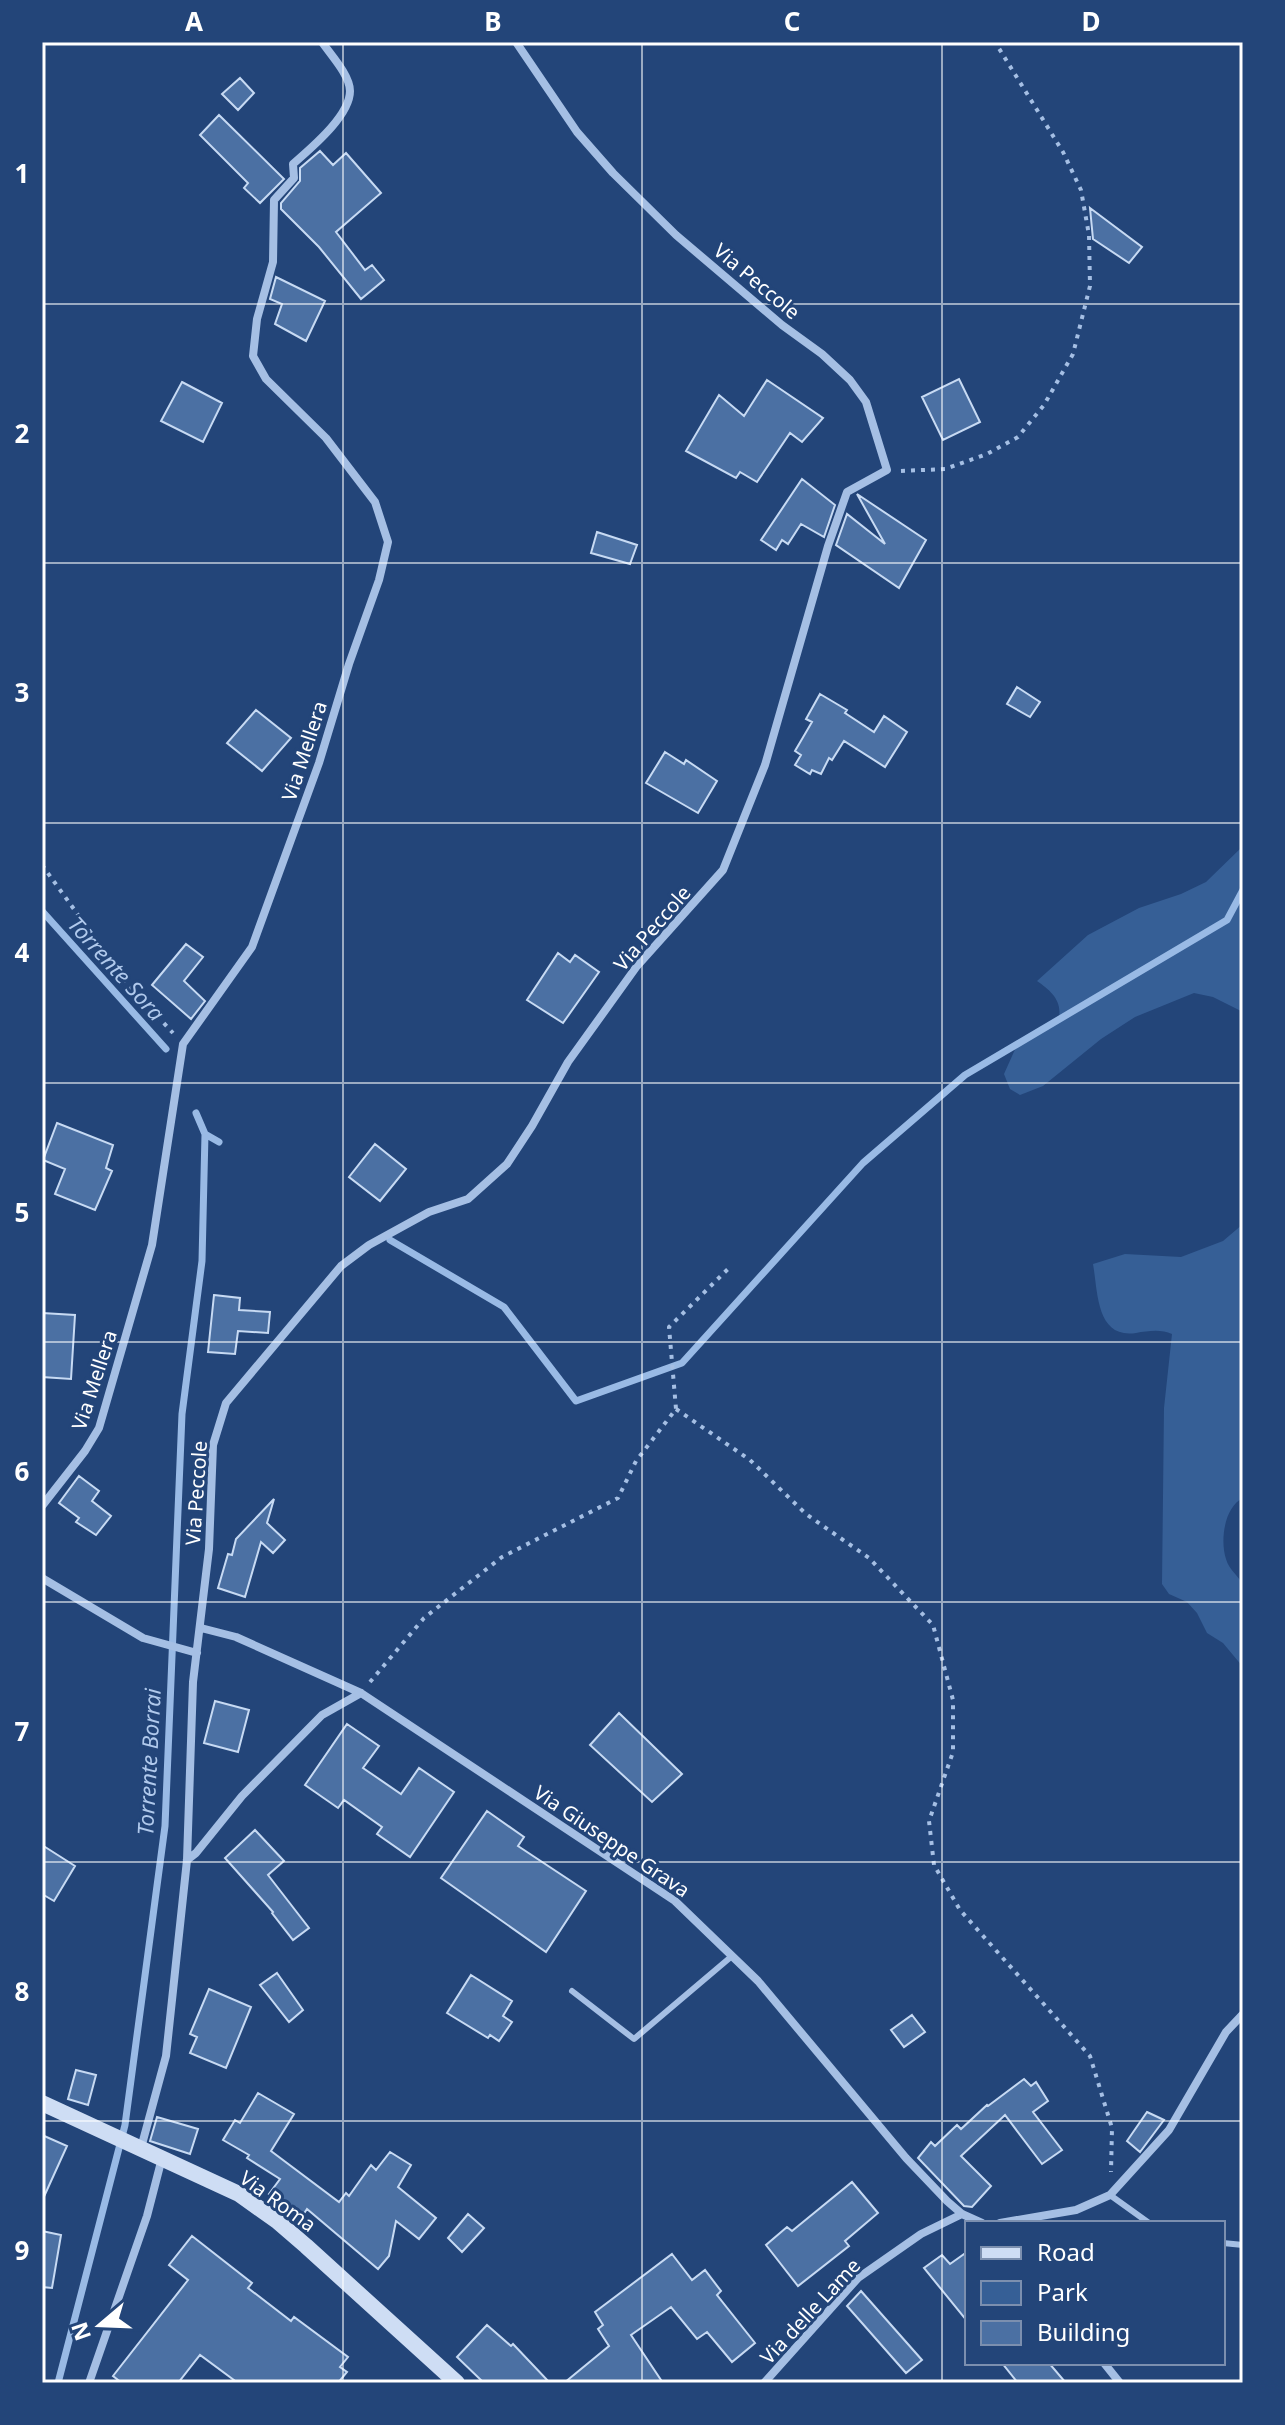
<svg xmlns="http://www.w3.org/2000/svg" width="1285" height="2425" font-family="'Noto Sans',sans-serif">
  <rect width="100%" height="100%" fill="#234579"/>
  <path fill="#365f96" d="M1243 846V1012L1213 997 1194 993 1135 1017 1101 1039 1043 1086 1020 1095 1010 1089 1004 1074 1017 1045 1059 1017C1062 1000 1050 990 1037 981L1088 935 1139 908 1181 894 1206 882Z
    M1243 1224V1498C1224 1507 1220 1541 1226 1559 1229 1570 1239 1576 1243 1585 1246 1595 1243 1653 1243 1667L1223 1643 1207 1633 1197 1613 1187 1602 1169 1594 1162 1584 1164 1408 1172 1334C1161 1329 1148 1331 1136 1333 1096 1339 1098 1292 1093 1264L1125 1254 1181 1257 1223 1241Z"/>
  <g fill="none" stroke-linecap="round" stroke-linejoin="round">
    <path stroke="#99bae5" stroke-width="7" d="M42 911 166 1049
      M196 1113 205 1134 219 1142
      M390 1240 504 1307 576 1401 682 1363 863 1163 965 1075 1227 920 1243 890
      M58 2383 125 2125 165 1826 182 1414 202 1261 205 1134"/>
  </g>
  <path fill="#4b70a3" stroke="#c7daf3" stroke-width="2" d="M240 78 254 93 238 110 222 94Z
    M219 115 284 179 260 203 244 188 248 183 200 135Z
    M320 151 333 165 346 153 381 193 336 232 365 270 372 265 384 280 361 299 319 247 281 209V203L300 181V168Z
    M1090 208 1142 247 1129 263 1093 239Z
    M276 277 325 301 306 341 275 324 282 304 270 299Z
    M959 379 980 422 943 440 922 397Z
    M767 380 823 418 802 442 790 433 757 482 740 472 736 478 686 451 719 395 744 416Z
    M182 382 222 403 203 442 161 421Z
    M802 479 835 505 824 537 801 524 788 544 782 540 776 550 761 540Z
    M857 494 926 540 899 588 836 545 847 514 885 544Z
    M597 532 637 545 630 564 591 553Z
    M1017 687 1040 702 1030 717 1007 704Z
    M820 694 847 710 845 713 874 732 884 716 907 732 885 767 844 741 832 760 829 758 821 774 812 770 810 774 795 765 801 755 795 751 812 722 806 719Z
    M256 710 291 738 262 771 227 743Z
    M665 752 684 764 686 760 717 781 698 813 646 783Z
    M186 944 203 957 184 981 205 1001 191 1019 152 985Z
    M558 953 570 962 575 955 599 972 563 1023 527 1000Z
    M57 1123 113 1145 106 1168 112 1171 95 1210 55 1194 65 1169 43 1160Z
    M375 1144 406 1169 380 1201 349 1177Z
    M214 1295 240 1298 239 1310 270 1312 268 1333 238 1331 235 1354 208 1352Z
    M42 1313 75 1315 71 1379 42 1377Z
    M79 1476 99 1491 92 1501 111 1516 96 1535 76 1522 79 1518 59 1503Z
    M274 1499 267 1523 285 1540 273 1553 261 1542 245 1597 218 1588 228 1554 232 1555 236 1539Z
    M215 1701 249 1710 238 1752 204 1743Z
    M619 1713 682 1774 652 1802 590 1745Z
    M347 1724 379 1746 363 1768 401 1794 419 1768 454 1792 410 1857 377 1834 382 1827 344 1800 338 1808 305 1785Z
    M487 1811 524 1837 518 1846 586 1891 546 1952 441 1878Z
    M255 1830 284 1861 268 1875 309 1928 293 1940 272 1913 273 1912 225 1858Z
    M42 1845 75 1866 54 1901 42 1894Z
    M277 1973 303 2010 289 2022 260 1985Z
    M471 1975 512 2001 503 2016 512 2022 499 2041 490 2035 488 2038 447 2013Z
    M209 1989 251 2007 226 2068 190 2053 197 2037 190 2034Z
    M912 2015 925 2032 904 2047 891 2030Z
    M76 2070 96 2075 88 2105 68 2099Z
    M1024 2079 1031 2086 1036 2082 1048 2101 1033 2112 1062 2150 1042 2164 1005 2115 961 2156 991 2186 972 2207 964 2206 918 2158 931 2142 935 2146 957 2125 961 2129 987 2105 988 2106Z
    M258 2093 294 2114 271 2151 339 2202 346 2193 349 2196 371 2165 376 2170 390 2152 411 2165 398 2187 436 2218 419 2239 396 2221 389 2256 378 2269 307 2209 301 2218 269 2194 280 2179 247 2158 249 2155 223 2140 235 2120 240 2123Z
    M1147 2112 1164 2120 1140 2152 1127 2141Z
    M157 2117 198 2129 190 2154 150 2141Z
    M42 2135 67 2146 42 2201Z
    M852 2182 878 2213 845 2241 849 2246 798 2286 766 2245 787 2227 792 2231Z
    M468 2214 484 2228 462 2252 448 2238Z
    M42 2231 61 2235 52 2288 42 2287Z
    M192 2236 252 2283 248 2288 291 2321 294 2317 348 2357 340 2367 347 2372 338 2383H238L200 2355 178 2383H122L113 2376 188 2280 169 2265Z
    M967 2252V2321L924 2268 942 2255 950 2264Z
    M672 2254 692 2280 705 2270 721 2291 717 2295 755 2343 732 2362 707 2332 697 2339 671 2307 631 2335 663 2383H564L609 2346 598 2329 603 2325 595 2312Z
    M861 2291 922 2360 906 2373 847 2306Z
    M487 2325 511 2346 513 2344 550 2383H484L457 2357Z
    M1002 2363H1049L1066 2383H1018Z"/>
  <g fill="none" stroke-linecap="round" stroke-linejoin="round">
    <path stroke="#a5bfe4" stroke-width="4" stroke-dasharray="4 6" stroke-linecap="butt" d="M901 471 945 469 987 454 1018 437 1044 405 1073 354 1090 286 1089 235 1081 190 1063 152 995 42
      M42 865 131 988 173 1033
      M676 1409 750 1460 806 1514 869 1558 933 1625 953 1700V1752L929 1821 934 1865 960 1910 1090 2056 1112 2128 1111 2172
      M370 1682 424 1618 502 1557 618 1498 636 1461 676 1409 669 1327 729 1268"/>
    <path stroke="#a5bfe4" stroke-width="6" d="M572 1991 634 2039 732 1956
      M1110 2195 1149 2223
      M1223 2243 1243 2245"/>
    <path stroke="#a5bfe4" stroke-width="8" d="M42 1506 85 1451 99 1428 152 1245 183 1044 252 947 319 763 349 664 379 580 388 542 375 502 326 438 266 379 253 356 257 319 273 262 274 200 294 178 293 164C311 148 350 116 350 91 350 75 330 54 322 42
      M42 1578 143 1638 197 1653
      M201 1628 236 1637 361 1693 675 1901 758 1981 906 2158 947 2201 962 2214 982 2223
      M187 1860 196 1853 242 1796 322 1715 361 1693
      M141 2148 166 2056 187 1860 193 1682 209 1549 213 1445 226 1403 341 1266 369 1245 429 1212 468 1199 507 1164 532 1126 568 1062 637 966 723 870 765 765 828 546 847 492 887 470 866 402 850 380 822 354 782 325 676 235 613 173 577 132 516 42
      M1000 2223 1076 2210 1110 2195 1169 2130 1226 2032 1243 2014
      M1104 2363 1120 2383
      M89 2383 147 2216 162 2158
      M764 2383 858 2278 921 2234 962 2214"/>
    <path stroke="#ceddf4" stroke-width="16" d="M42 2103 239 2194 277 2221 306 2246 457 2383"/>
  </g>
  <path fill="none" stroke="#fff" stroke-width="2" stroke-opacity="0.55" d="M343 42V2383M642 42V2383M942 42V2383M42 304H1243M42 563H1243M42 823H1243M42 1083H1243M42 1342H1243M42 1602H1243M42 1862H1243M42 2121H1243"/>
  <g text-anchor="middle" dominant-baseline="central" stroke-width="6" stroke-linejoin="round" paint-order="stroke">
    <g font-size="20" fill="#fff" stroke="#234579">
      <text transform="translate(757 281) rotate(40)">Via Peccole</text>
      <text transform="translate(304 751) rotate(-72)">Via Mellera</text>
      <text transform="translate(652 928) rotate(-49)">Via Peccole</text>
      <text transform="translate(94 1380) rotate(-72)">Via Mellera</text>
      <text transform="translate(196 1493) rotate(-86)">Via Peccole</text>
      <text transform="translate(612 1841) rotate(34)">Via Giuseppe Grava</text>
      <text transform="translate(278 2201) rotate(36)">Via Roma</text>
      <text transform="translate(810 2311) rotate(-47)">Via delle Lame</text>
    </g>
    <g font-size="22" font-style="italic" fill="#b0c9ec" stroke="#234579">
      <text transform="translate(117 968) rotate(48)">Torrente Sora</text>
      <text transform="translate(148 1762) rotate(-87)">Torrente Borrai</text>
    </g>
  </g>
  <rect width="1285" height="2425" fill="none" stroke="#234579" stroke-width="88"/>
  <rect x="965" y="2221" width="260" height="144" fill="#234579" stroke="#7b8faf" stroke-width="2"/>
  <rect x="981" y="2247" width="40" height="12" fill="#ceddf4" stroke="#7b8faf" stroke-width="2"/>
  <text x="1037" y="2261" font-size="24" fill="#ffffff">Road</text>
  <rect x="981" y="2281" width="40" height="24" fill="#365f96" stroke="#7b8faf" stroke-width="2"/>
  <text x="1037" y="2301" font-size="24" fill="#ffffff">Park</text>
  <rect x="981" y="2321" width="40" height="24" fill="#4b70a3" stroke="#7b8faf" stroke-width="2"/>
  <text x="1037" y="2341" font-size="24" fill="#ffffff">Building</text>
  <g transform="translate(100 2325) rotate(251)" stroke="#234579" stroke-width="6" paint-order="stroke">
  <path d="M0-6L14 30L0 20L-14 30Z" fill="#ffffff"/>
  <text y="-12" font-size="22" font-weight="bold" text-anchor="middle" fill="#ffffff">N</text>
  </g>
  <rect x="44" y="44" width="1197" height="2337" fill="none" stroke="#fff" stroke-width="3"/>
  <g font-size="26" text-anchor="middle" font-weight="bold" fill="#fff">
    <text x="194" y="31">A</text>
    <text x="493" y="31">B</text>
    <text x="792" y="31">C</text>
    <text x="1091" y="31">D</text>
    <text x="22" y="183">1</text>
    <text x="22" y="443">2</text>
    <text x="22" y="702">3</text>
    <text x="22" y="962">4</text>
    <text x="22" y="1222">5</text>
    <text x="22" y="1481">6</text>
    <text x="22" y="1741">7</text>
    <text x="22" y="2001">8</text>
    <text x="22" y="2260">9</text>
  </g>
</svg>
